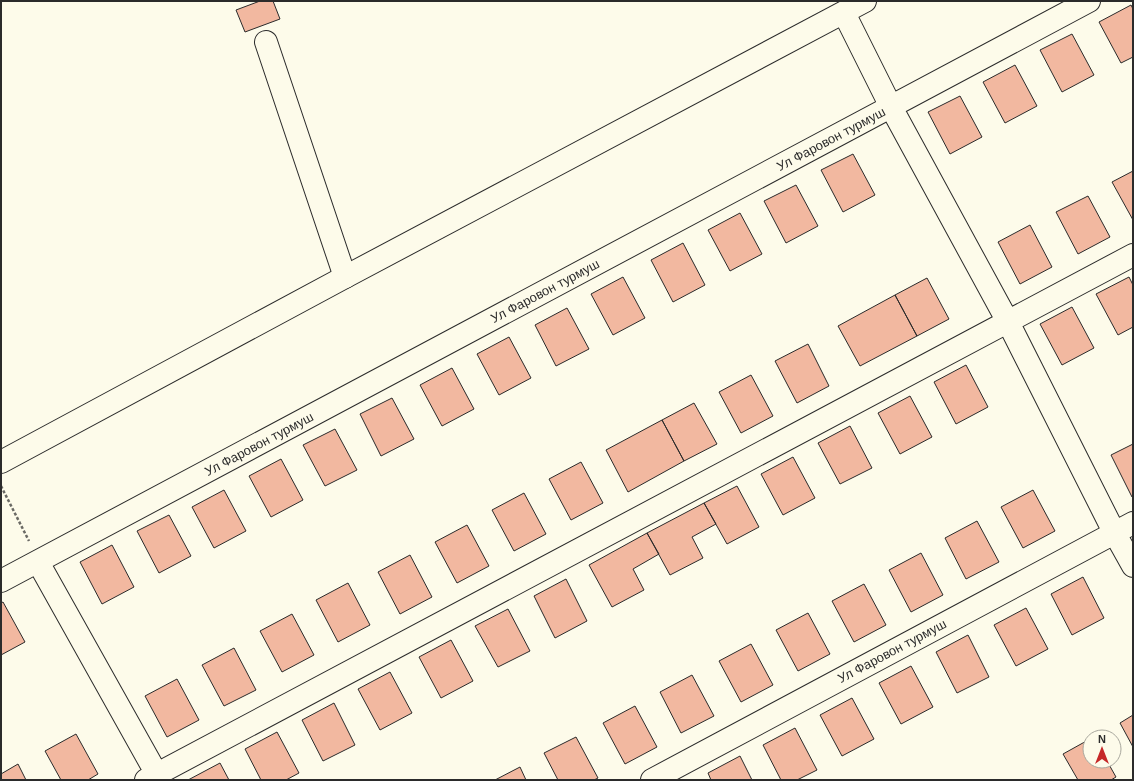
<svg xmlns="http://www.w3.org/2000/svg" width="1134" height="781" font-family="Helvetica,sans-serif">
  <rect width="100%" height="100%" fill="#fdfbea"/>
  <path fill="#f2b8a0" stroke="#2b2b2b" d="M260 1H273L280 19 245 32 236 10Z
    M1131 5 1133 9V57L1121 63 1099 22Z
    M1072 34 1094 75 1062 92 1040 50Z
    M1015 65 1037 106 1005 123 983 82Z
    M960 96 982 137 950 154 928 112Z
    M853 154 875 195 843 212 821 170Z
    M1133 171V220L1112 182Z
    M796 185 818 226 786 243 764 201Z
    M1088 196 1110 237 1078 254 1056 212Z
    M740 213 762 254 730 271 708 230Z
    M1030 225 1052 267 1020 284 998 242Z
    M683 243 705 285 673 302 651 260Z
    M623 277 645 318 613 335 591 294Z
    M1129 277 1133 285V327L1118 335 1096 294Z
    M927 278 949 319 917 336 895 295Z
    M895 295 917 336 860 366 838 326Z
    M1072 307 1094 348 1062 365 1040 324Z
    M567 308 589 349 556 366 535 325Z
    M509 337 531 378 499 395 477 354Z
    M808 344 829 386 797 403 775 361Z
    M966 365 988 407 956 424 934 382Z
    M452 368 474 409 442 426 420 385Z
    M751 375 773 416 741 433 719 392Z
    M910 396 932 437 900 454 878 413Z
    M392 398 414 439 381 456 360 414Z
    M694 403 717 444 684 461 662 420Z
    M662 420 684 461 628 492 606 450Z
    M850 426 872 468 840 484 818 443Z
    M335 429 357 470 325 486 303 445Z
    M1133 444V496L1132 497 1111 455Z
    M793 457 815 498 783 515 761 474Z
    M281 459 303 500 271 517 249 476Z
    M581 462 603 503 571 520 549 479Z
    M737 486 759 527 727 544 704 503Z
    M224 490 246 531 214 548 192 507Z
    M1033 490 1055 531 1023 548 1001 507Z
    M524 493 546 534 514 551 492 510Z
    M704 503 716 524 692 537 703 558 670 575 647 533Z
    M169 515 191 556 159 573 137 531Z
    M977 521 999 562 966 579 945 538Z
    M467 525 489 566 457 583 435 542Z
    M647 533 659 554 633 569 644 590 612 607 589 565Z
    M112 545 134 587 102 604 80 562Z
    M921 553 943 595 911 612 889 570Z
    M410 555 432 597 400 614 378 572Z
    M1083 577 1104 618 1072 635 1051 594Z
    M566 579 587 621 555 638 534 596Z
    M348 583 370 625 338 642 316 600Z
    M864 584 886 625 854 642 832 601Z
    M3 602 25 642 1 655V603Z
    M1026 608 1048 649 1016 666 994 625Z
    M508 609 530 651 498 667 475 626Z
    M808 613 830 654 798 671 776 630Z
    M292 614 314 655 282 672 260 631Z
    M968 635 989 677 957 693 936 652Z
    M451 640 473 681 441 698 419 657Z
    M751 644 773 685 741 702 719 661Z
    M234 648 256 690 224 706 202 665Z
    M911 666 933 707 901 724 879 683Z
    M390 672 412 713 380 730 358 689Z
    M692 675 714 716 681 733 660 692Z
    M177 679 199 720 167 737 145 696Z
    M852 698 874 739 842 756 820 715Z
    M334 703 355 745 323 761 302 720Z
    M635 706 657 747 625 764 603 723Z
    M1133 715V747L1120 723Z
    M795 728 817 770 797 780H781L763 745Z
    M277 732 299 773 286 780H261L245 749Z
    M76 734 98 774 88 780H61L45 751Z
    M576 737 598 778 594 780H558L544 753Z
    M1090 739V761H1107L1116 777 1111 780H1078L1063 754Z
    M740 756 752 780H711L708 773Z
    M220 763 229 780H188Z
    M18 764 26 780H1V774Z
    M520 767 526 780H495Z"/>
  <g fill="none" stroke-linecap="round" stroke-linejoin="round">
    <g stroke="#2b2b2b" stroke-width="24">
      <path id="minor" d="M844 13 891 107 1008 322 1114 532 1133 566
        M266 42 345 277
        M38 562 160 780
        M1 581 1089 1
        M146 780 1133 255
        M652 780 1133 523"/>
    </g>
    <g stroke="#2b2b2b" stroke-width="24">
      <path id="major" d="M1 462 345 277 865 1"/>
    </g>
    <path stroke="#6a6964" stroke-width="2.5" stroke-dasharray="3 2" stroke-linecap="butt" d="M1 486 29 541"/>
    <use href="#minor" stroke="#fdfbea" stroke-width="22"/>
    <use href="#major" stroke="#fdfbea" stroke-width="22"/>
  </g>
  <g text-anchor="middle" dominant-baseline="central" stroke-width="3" stroke-linejoin="round" paint-order="stroke">
    <g font-size="13" fill="#2b2b2b" stroke="#fdfbea">
      <text transform="translate(831 139) rotate(-28)">Ул Фаровон турмуш</text>
      <text transform="translate(545 291) rotate(-28)">Ул Фаровон турмуш</text>
      <text transform="translate(259 444) rotate(-28)">Ул Фаровон турмуш</text>
      <text transform="translate(892 651) rotate(-28)">Ул Фаровон турмуш</text>
    </g>
  </g>
  <rect width="1134" height="781" fill="none" stroke="#2b2b2b" stroke-width="4"/>
  <g transform="translate(1102 749)"><circle r="19" fill="#fdfbea" stroke="#a9a89e"/>
  <path d="M0-3L7 15L0 10L-7 15Z" fill="#c62828"/>
  <text y="-6" font-size="11" font-weight="bold" text-anchor="middle" fill="#2b2b2b">N</text>
  </g>
</svg>
